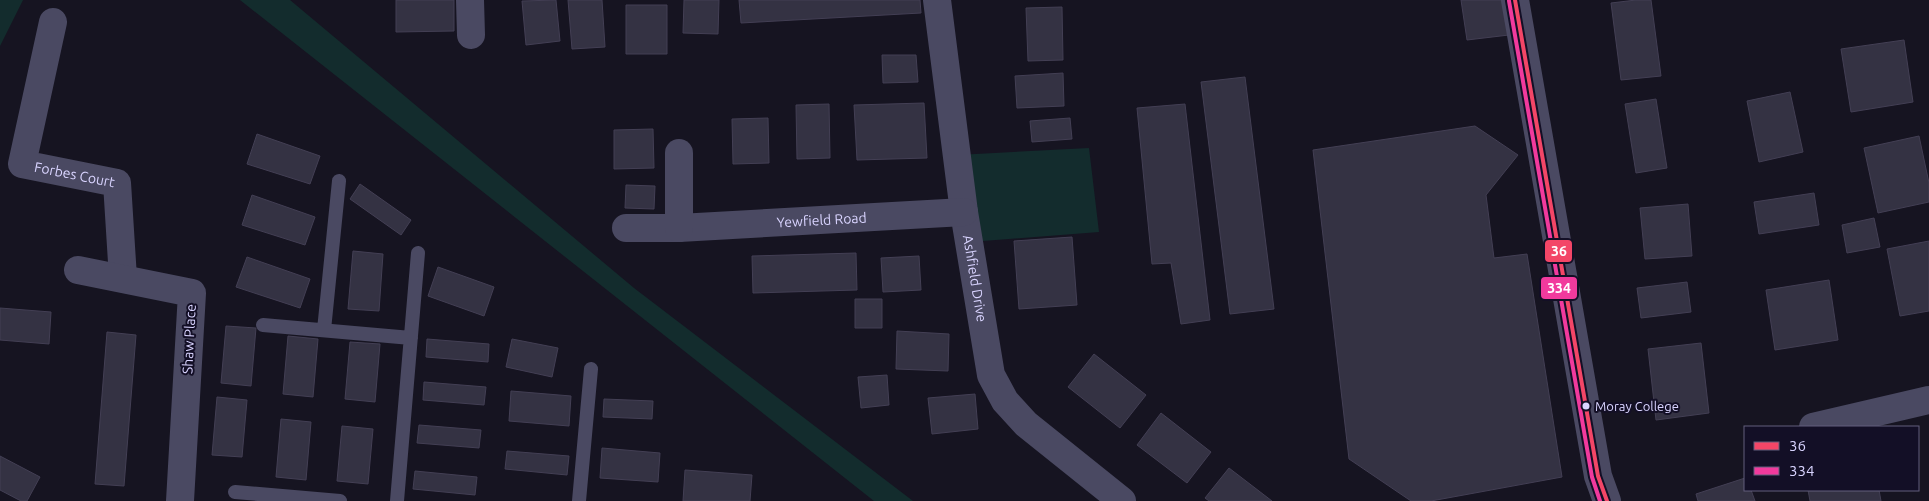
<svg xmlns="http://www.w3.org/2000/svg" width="1929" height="501" font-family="Ubuntu,sans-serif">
  <rect width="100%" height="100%" fill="#161421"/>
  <path fill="#132c2d" d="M0 0H23L0 46Z
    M240 0H290L634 288 913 501H874Z
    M1089 148 1099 232 970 242 957 155Z"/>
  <path fill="#343243" stroke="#433f54" d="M396 0H454V31L396 32Z
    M556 0 560 41 526 45 522 1Z
    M568 0H602L605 47 572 49Z
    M684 0H719L718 34 683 33Z
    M739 0H920L921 13 741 23Z
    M1461 0H1504L1509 35 1467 40Z
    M1636 0H1651L1661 76 1621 80 1611 3Z
    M626 5H667V54H626Z
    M1062 7 1063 60 1028 61 1026 8Z
    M1904 40 1913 102 1851 112 1841 49Z
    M882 55H916L918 82 883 83Z
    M1063 73 1064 106 1017 108 1015 76Z
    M1245 77 1274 309 1230 314 1201 82Z
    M1790 92 1803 152 1759 162 1747 101Z
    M1656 99 1667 168 1636 173 1625 104Z
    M924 103 927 158 857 160 854 105Z
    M829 104 830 158 797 159 796 105Z
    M1185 104 1210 320 1181 324 1171 263 1152 264 1137 108Z
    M768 118 769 163 733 164 732 119Z
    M1070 118 1072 139 1032 142 1030 121Z
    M1475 126 1518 155 1486 195 1494 258 1527 254 1562 477 1431 501H1411L1349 459 1313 150Z
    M653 129 654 168 614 169V130Z
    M257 134 320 156 310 184 247 164Z
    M1919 136 1929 183V202L1878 213 1864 148Z
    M360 184 411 220 401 235 350 199Z
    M626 185 655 186 654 209 625 208Z
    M1814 193 1819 225 1759 234 1754 202Z
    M252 195 315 217 305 245 242 225Z
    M1688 204 1692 256 1645 259 1640 208Z
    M1874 218 1880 247 1847 253 1842 225Z
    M1072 237 1077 305 1019 309 1014 241Z
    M1929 241V311L1900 316 1887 249Z
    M353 251 383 254 379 311 348 309Z
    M856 253 857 290 753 293 752 256Z
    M919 256 921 290 883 292 881 258Z
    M247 257 310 279 300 308 236 287Z
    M438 267 494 287 484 316 428 296Z
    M1829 280 1838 340 1775 350 1766 290Z
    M1687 282 1691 312 1641 318 1637 288Z
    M855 299H882V328H855Z
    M0 308 51 312 49 344 0 340Z
    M226 326 256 328 251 386 221 383Z
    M897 331 949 334 948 371 896 369Z
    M107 332 136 335 124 486 95 484Z
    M288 336 318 339 313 397 283 394Z
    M427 339 489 344 488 362 426 357Z
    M512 339 558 348 552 377 506 367Z
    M350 342 380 344 375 402 345 399Z
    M1701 343 1709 413 1656 420 1648 349Z
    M1094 354 1146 395 1120 428 1068 387Z
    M887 375 889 405 861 408 858 377Z
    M424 382 486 387 484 405 423 400Z
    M511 391 571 396 569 426 509 421Z
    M975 394 978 429 932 434 928 398Z
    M217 397 247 400 242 457 212 455Z
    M604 399 653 401 652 419 603 417Z
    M1161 413 1211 452 1187 483 1137 445Z
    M281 419 311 422 306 480 276 477Z
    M419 425 481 430 479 448 417 443Z
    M342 426 373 429 368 484 337 481Z
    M602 448 660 453 658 482 600 478Z
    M507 451 569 456 567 475 505 469Z
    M0 456 40 477 27 501H21L0 490Z
    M1229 468 1272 501H1209L1205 498Z
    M685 470 752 475 750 501H683Z
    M415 471 477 477 475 495 413 489Z
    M1745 478V490H1751L1755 501H1698L1696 494Z
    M1808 490H1879L1881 501H1810Z"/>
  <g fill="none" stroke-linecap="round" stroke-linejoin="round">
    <path stroke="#4a4962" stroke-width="14" d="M263 325 411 338
      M324 330 339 181
      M235 492 340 501
      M397 501 418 253
      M579 501 591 369"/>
    <g stroke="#4a4962" stroke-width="28">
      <path d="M470 0 471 35"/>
      <path id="s1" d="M937 0 964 212 991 375 1005 401 1026 424 1122 501"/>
      <path id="s2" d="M53 22 22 164 117 183 123 278"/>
      <path id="s3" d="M626 228H679L964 212"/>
      <path d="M679 228V153"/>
      <path d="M78 270 192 293 180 501"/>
      <path d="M1813 427 1929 400"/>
    </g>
    <path stroke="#4a4962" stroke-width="28" d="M1515 0 1598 476 1607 501"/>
    <g stroke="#130f26" stroke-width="8">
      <path id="bus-1" d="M1515 0 1598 476 1607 501"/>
    </g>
    <g stroke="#130f26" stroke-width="8">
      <path id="bus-2" d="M1509 1 1592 477 1600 501"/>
    </g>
    <use href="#bus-1" stroke="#f34667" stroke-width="4"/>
    <use href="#bus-2" stroke="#f13a9d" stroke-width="4"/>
  </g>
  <circle fill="#d9d4ff" stroke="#130f26" stroke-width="2" cx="1586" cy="406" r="4.5"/>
  <g text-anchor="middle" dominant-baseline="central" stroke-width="4" stroke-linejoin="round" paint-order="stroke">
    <g font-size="13" fill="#d9d4ff" stroke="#130f26" text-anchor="start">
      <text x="1595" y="406">Moray College</text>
    </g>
    <g font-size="14" fill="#d9d4ff" stroke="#130f26">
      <text stroke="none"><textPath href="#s2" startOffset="199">Forbes Court</textPath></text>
      <text stroke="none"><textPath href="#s3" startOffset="196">Yewfield Road</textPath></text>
      <text stroke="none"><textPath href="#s1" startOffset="281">Ashfield Drive</textPath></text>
      <text transform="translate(189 339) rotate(-87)">Shaw Place</text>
    </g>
  </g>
  <g stroke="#130f26" stroke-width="2">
    <rect x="1544" y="239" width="29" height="24" rx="5" fill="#f34667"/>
    <rect x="1540" y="276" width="38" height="24" rx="5" fill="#f13a9d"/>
  </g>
  <g font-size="14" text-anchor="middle" font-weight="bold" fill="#fff">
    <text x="1559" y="256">36</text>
    <text x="1559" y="293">334</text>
  </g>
  <rect x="1744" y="426" width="175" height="65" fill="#130f26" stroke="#625e7d"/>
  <rect x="1754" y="442" width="25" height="8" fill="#f34667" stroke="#625e7d"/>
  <text x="1789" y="451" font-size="15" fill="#d9d4ff">36</text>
  <rect x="1754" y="467" width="25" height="8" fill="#f13a9d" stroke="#625e7d"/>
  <text x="1789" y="476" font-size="15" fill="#d9d4ff">334</text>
</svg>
